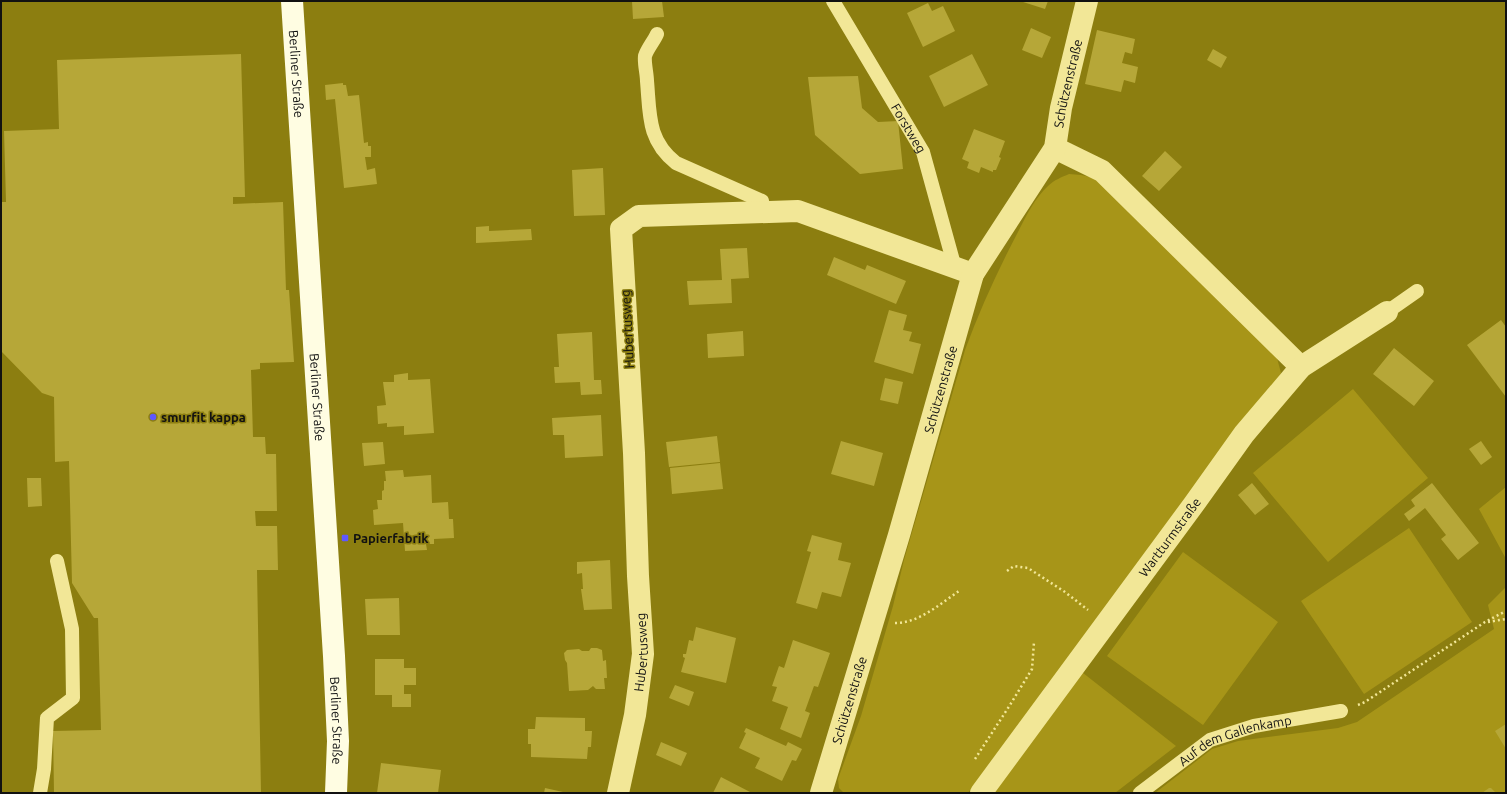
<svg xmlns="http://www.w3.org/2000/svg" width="1507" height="794" font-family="Ubuntu,sans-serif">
  <rect width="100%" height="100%" fill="#8c7e10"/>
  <path fill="#a79518" d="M1069 174 1081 175 1095 178 1277 358 1281 373 1276 382 968 793H844L839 788 838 779 861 716 893 606 904 560 965 350C980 309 998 270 1018 232 1026 216 1035 198 1048 186 1054 180 1062 177 1069 174Z
    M1353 389 1428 478 1328 562 1253 473Z
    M1506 487V559L1479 509Z
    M1409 528 1472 622 1364 694 1301 601Z
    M1183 552 1278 622 1203 725 1107 656Z
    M1506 587V793H1155L1212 749 1238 741 1338 728 1357 722 1494 629 1488 605Z
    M1078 669 1176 746 1115 793H984Z"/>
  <path fill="#b6a738" d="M632 1H662L664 17 633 19Z
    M1020 1H1048L1045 9Z
    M928 3 932 11 943 6 955 31 923 47 907 13Z
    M1031 28 1051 37 1042 58 1022 50Z
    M1097 30 1135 39 1132 54 1125 52 1122 63 1138 67 1135 83 1124 80 1121 92 1085 84Z
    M1213 49 1227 57 1221 68 1207 60Z
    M241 54 245 197H233V204L283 202 286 290H289L294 362 260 363V369L251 370 253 437H265L266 454H276L277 511H255L256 526H277L278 570H257L261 793H54L53 731 101 730 98 618H94L72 583 69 461 55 462 54 397 42 393 1 351V202H6L4 131 59 129 57 60Z
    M972 54 988 85 944 107 929 76Z
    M858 76 862 108 878 122 898 121 903 169 860 174 815 135 808 77Z
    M343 83V85H346L348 96 359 95 364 143 368 142V146H371V157H365L367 170 375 168 377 184 344 188 335 99 326 100 325 85Z
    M974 129 1005 141 999 157 1001 158 996 170H993V172L981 167 979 173 967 168 969 162 962 159Z
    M1165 151 1182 167 1159 191 1142 176Z
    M603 168 605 215 574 216 572 170Z
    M489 226V231L531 229 532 240 476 243V227Z
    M747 248 749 278 731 279 732 303 689 305 687 281 722 280 720 249Z
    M834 257 865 270 867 265 906 281 896 304 827 275Z
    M889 310 907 315 903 330 912 332 909 341 921 344 913 374 874 362Z
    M1501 320 1506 327V397L1467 345Z
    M743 331 744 356 708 358 707 334Z
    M592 332 594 380H601L602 394 581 395 580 382 555 383 554 367H559L557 334Z
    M1394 348 1434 381 1414 406 1373 374Z
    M408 373V380L430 379 434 433 404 435V426L387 427V423L378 424 377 406 386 405 383 382H394V375Z
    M885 378 903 382 898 404 880 400Z
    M601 415 603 456 565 458 564 435H553L552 418Z
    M717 436 720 462 669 467 666 442Z
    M841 441 883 453 874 486 831 474Z
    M1481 441 1492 457 1481 465 1469 449Z
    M383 442 385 464 364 466 362 443Z
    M720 463 723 489 672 494 670 468Z
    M403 470 404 477 431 475 432 503 448 502 449 519H453L454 538 434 539V544H426L427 550 405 551 403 523 374 525 373 510 378 509 377 500H382V491L384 490V481H386L385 471Z
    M27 478H41L42 506 28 507Z
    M1252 483 1269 504 1255 515 1238 495Z
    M1432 483 1479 543 1458 560 1441 539 1446 535 1425 508 1409 521 1404 514 1415 506 1411 500Z
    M812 535 842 543 838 560 851 563 841 597 822 592 817 609 796 603 811 552 807 551Z
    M610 560 612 609 584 610 581 589H583L582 573 577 574V562Z
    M399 598 400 635H367L365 599Z
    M696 627 736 638 726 683 681 672 685 658 683 657V654H686L689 640 693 641Z
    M793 640 830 653 818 687 814 686 805 711 810 713 801 738 780 729 788 707 772 701 777 687 772 686 779 666 784 668Z
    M591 648H597L602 650 603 661 606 660 607 678H604L605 689H596L593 686 588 690 569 691 567 663 565 660 564 653 567 650 579 649 582 651H589Z
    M375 659H404V668H416V685H404V694H411V707H392V695H375Z
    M675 685 694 692 689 706 669 698Z
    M536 717 585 718V731H592L591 747H588L587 759 531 757V744H528V729H535Z
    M1506 724V749L1495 731Z
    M746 728 786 746 788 742 802 749 796 761 792 760 782 781 755 768 760 758 739 748 746 733 744 732Z
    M661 742 687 753 681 766 656 755Z
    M381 763 441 770 438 793H377Z
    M721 777 752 793H713Z
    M545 788 563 792V793H544Z
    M1489 788H1491L1496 793H1482Z"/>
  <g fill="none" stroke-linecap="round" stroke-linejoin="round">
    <path stroke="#f2e797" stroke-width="2.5" stroke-dasharray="2 3" stroke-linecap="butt" d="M1007 571 1014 566 1028 568 1065 592 1088 610
      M1488 622 1506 619
      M895 623C919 623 940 604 959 591
      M1358 705 1365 702 1485 622 1506 611
      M975 759 1010 705 1032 669 1034 642"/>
    <g stroke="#f2e797" stroke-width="14">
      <path id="s1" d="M833 1 923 152 955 268"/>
      <path d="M657 34C654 41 647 49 645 56 644 63 647 74 647 81 650 114 647 140 676 163L762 201 764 212"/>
      <path d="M1387 312 1417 291"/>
      <path d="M40 793 44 769 47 718 73 698 72 629 57 561"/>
      <path id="s2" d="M1140 793 1210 740 1254 726 1341 711"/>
    </g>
    <g stroke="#f2e797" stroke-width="22">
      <path d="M1055 148 1102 171 1301 367"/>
      <path id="s3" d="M618 793 635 715 643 654 638 576 634 453 621 229 639 216 798 211 973 274"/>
      <path id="s4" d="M821 793 899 535 973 274 1055 148 1061 108 1087 1"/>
      <path id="s5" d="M981 793 1194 504 1244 434 1301 367 1387 312"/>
    </g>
    <path stroke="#fffde2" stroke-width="22" id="s6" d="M292 1 334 656 338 741 336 793"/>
  </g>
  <g fill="#5e58ff" stroke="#8c7e10" stroke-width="1.5">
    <circle cx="153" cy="417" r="4"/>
    <rect x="341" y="534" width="8" height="8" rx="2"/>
  </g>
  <g text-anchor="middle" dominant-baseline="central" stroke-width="3" stroke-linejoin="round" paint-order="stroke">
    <g font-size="13" fill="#111" stroke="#8c7e10">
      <text stroke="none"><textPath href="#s6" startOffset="73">Berliner Straße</textPath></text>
      <text stroke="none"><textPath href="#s4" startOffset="757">Schützenstraße</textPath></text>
      <text stroke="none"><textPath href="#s1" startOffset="148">Forstweg</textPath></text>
      <text transform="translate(627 329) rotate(-93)">Hubertusweg</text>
      <text stroke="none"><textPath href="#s4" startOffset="421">Schützenstraße</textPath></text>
      <text stroke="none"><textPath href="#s6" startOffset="397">Berliner Straße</textPath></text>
      <text stroke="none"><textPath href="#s5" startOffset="318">Wartturmstraße</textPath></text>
      <text stroke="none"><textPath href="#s3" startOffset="143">Hubertusweg</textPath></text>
      <text stroke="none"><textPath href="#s4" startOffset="97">Schützenstraße</textPath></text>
      <text stroke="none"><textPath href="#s6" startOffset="721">Berliner Straße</textPath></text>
      <text stroke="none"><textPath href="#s2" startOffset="111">Auf dem Gallenkamp</textPath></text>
    </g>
    <g font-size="13" font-weight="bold" fill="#111" stroke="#8c7e10" text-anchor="start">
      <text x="161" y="417">smurfit kappa</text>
      <text x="353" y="538">Papierfabrik</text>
    </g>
  </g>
  <rect width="1507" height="794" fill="none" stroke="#111111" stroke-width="4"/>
</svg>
